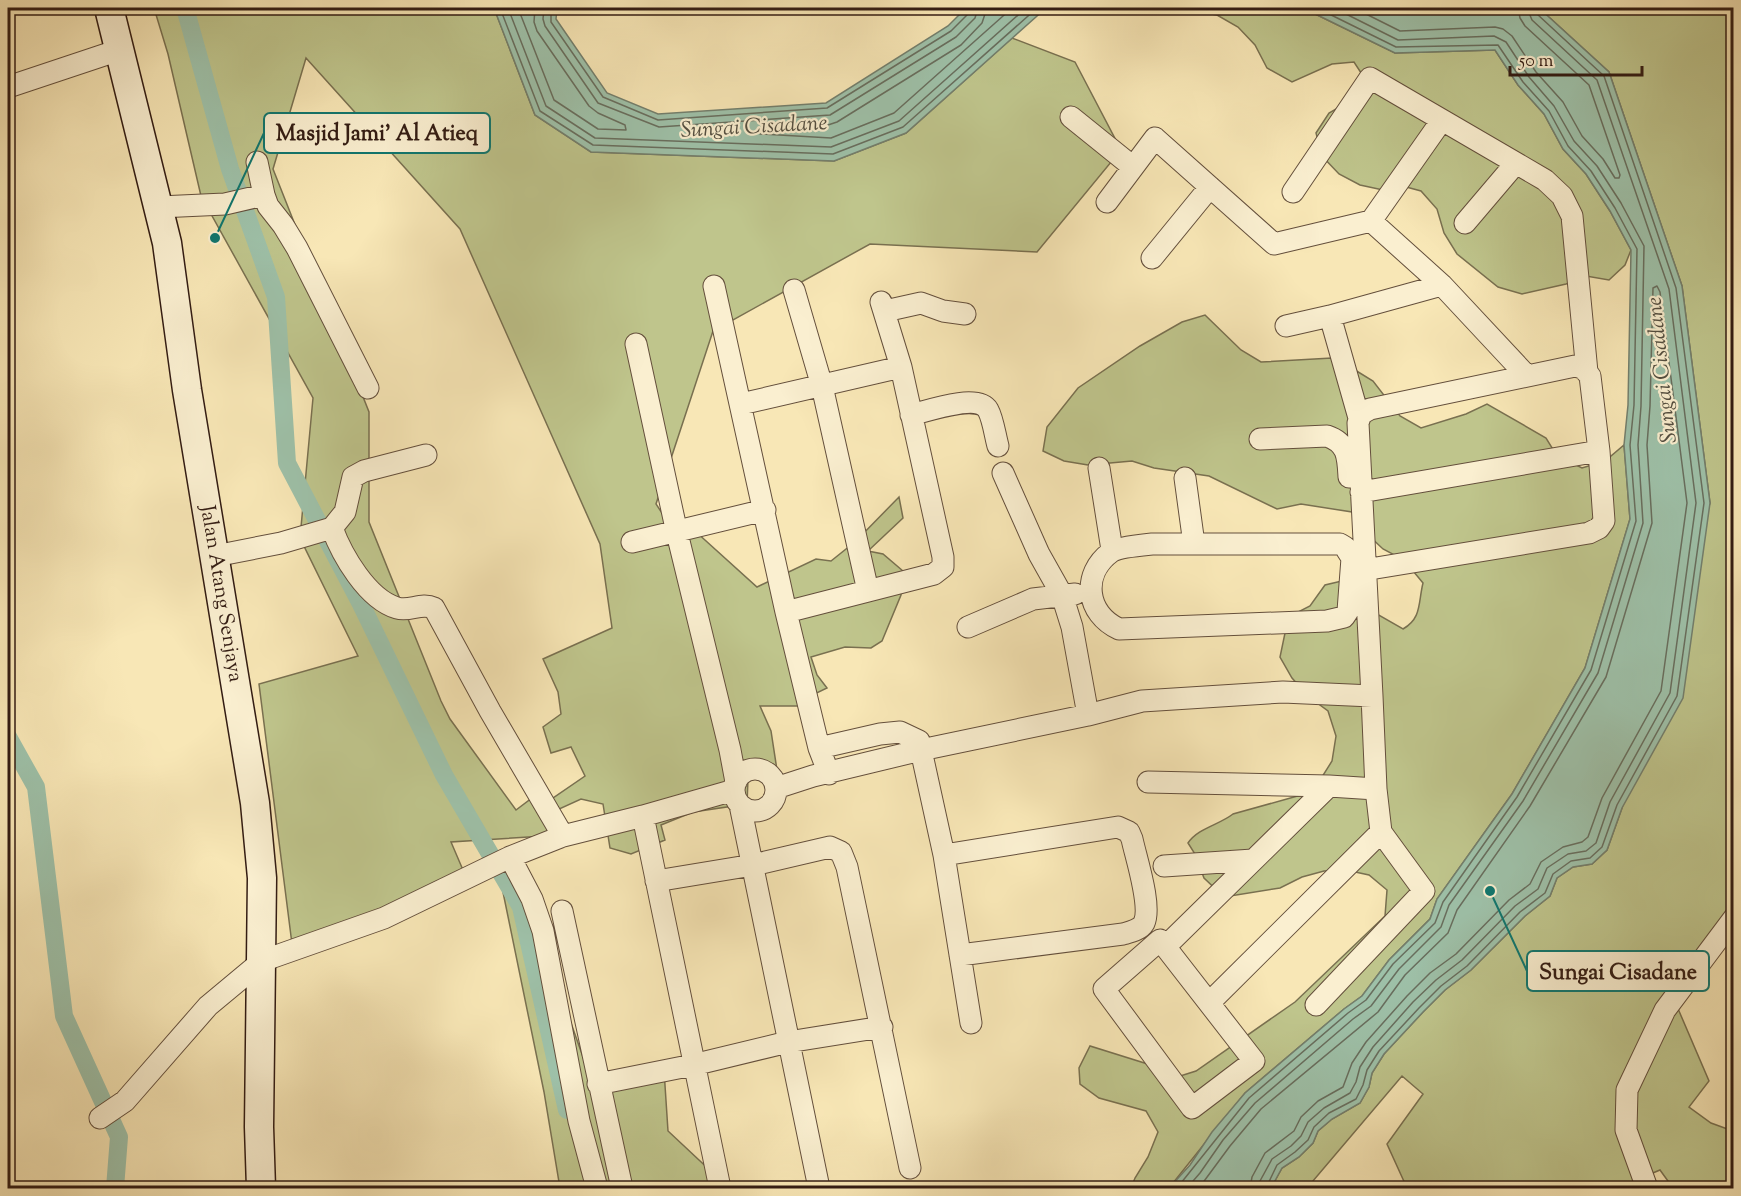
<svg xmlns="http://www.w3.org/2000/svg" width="1741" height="1196" font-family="'Sorts Mill Goudy',serif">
  <rect width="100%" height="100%" fill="#f8e7b6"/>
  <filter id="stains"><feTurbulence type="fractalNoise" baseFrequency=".00333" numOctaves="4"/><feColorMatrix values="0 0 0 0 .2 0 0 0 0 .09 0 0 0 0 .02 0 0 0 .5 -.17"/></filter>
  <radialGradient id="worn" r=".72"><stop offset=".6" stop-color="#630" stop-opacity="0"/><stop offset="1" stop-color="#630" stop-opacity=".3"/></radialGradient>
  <path fill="#bfc58c" stroke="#797050" stroke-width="1.5" fill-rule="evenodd" d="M154 8H494L535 115 591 152 834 161 906 133 1012 38 1075 62 1121 150 1037 252 870 244 713 331 656 504 683 545 695 531 757 587 816 559 831 561 856 541 899 497 903 518 868 551 883 554 903 571 901 595 882 641 871 648 845 647 811 657 817 675 827 688 804 699 799 706H760L771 731 777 770 748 779 747 804 693 812 661 825 665 840 631 854 610 848 603 804 581 799 559 809 545 836 451 842 466 877 292 944 259 684 358 656 300 538 313 398 201 196 168 54ZM306 58 460 229 600 544 612 628 543 659 558 692 561 714 543 727 551 753 571 747 585 776 547 802 536 795 516 810 450 719 441 701 369 522V412L273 169Z
    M1140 8H1303L1395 53 1495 50 1518 85 1544 114 1563 149 1586 174 1610 211 1631 250 1625 265 1609 280 1586 276 1566 284 1522 294 1498 287 1457 254 1444 233 1437 209 1421 191 1399 185 1383 190 1360 185 1339 174 1322 156 1316 133 1329 113 1350 101 1367 82 1354 62 1332 64 1292 82 1267 68 1255 45 1238 27 1217 15 1194 11H1150Z
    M1539 8H1733V938L1676 1004 1709 1081 1689 1107 1711 1123 1733 1131V1188H1673L1660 1170 1617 1188H1407L1387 1144 1423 1094 1402 1076 1307 1188H1271L1282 1168 1299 1157 1313 1143 1318 1131 1332 1119 1360 1103 1369 1087 1372 1073 1384 1054 1423 1012 1445 990 1471 970 1525 916 1550 896 1557 878 1573 867 1592 864 1607 850 1622 808 1710 503 1682 286 1609 72Z
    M1205 315 1241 350 1261 362 1332 358 1355 370 1373 381 1400 416 1421 428 1466 414 1487 404 1546 438 1557 456 1582 468 1605 461 1624 445 1630 519 1585 668 1512 794 1437 899 1430 919 1389 960 1362 996 1344 1009 1245 1093 1169 1188H1131L1135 1178 1148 1157 1158 1132 1146 1111 1099 1098 1080 1084 1079 1068 1090 1046 1154 1066 1174 1078 1196 1071 1295 1002 1385 916 1387 890 1369 875 1346 870 1324 871 1302 877 1280 888 1224 897 1204 878 1195 854 1188 843C1198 828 1219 825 1233 814L1301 795 1317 785 1332 761 1336 736 1328 711 1309 697 1292 678 1280 657 1285 633 1298 612 1310 606 1325 585 1350 579 1375 613 1403 629C1422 618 1418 603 1423 583L1404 560 1383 549 1365 532 1352 512 1301 504 1277 509 1209 476 1154 468 1132 461 1088 465 1064 461 1043 451 1047 427 1078 388 1140 346 1182 322Z
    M497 863 526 896 594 1088 664 1070 668 1131 715 1175 712 1188H560L544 1092Z"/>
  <path fill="#9ec1a9" stroke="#737f6d" stroke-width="1.5" d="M494 8H557L556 19 607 93 658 114 826 103 948 26 966 8H1046L906 133 834 161 591 152 535 115Z
    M1303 8H1539L1609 72 1682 286 1710 503 1683 698 1622 808 1607 850 1592 864 1573 867 1557 878 1550 896 1525 916 1471 970 1445 990 1423 1012 1384 1054 1372 1073 1369 1087 1360 1103 1332 1119 1318 1131 1313 1143 1299 1157 1282 1168 1271 1188H1169L1190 1165 1212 1132 1245 1093 1344 1009 1362 996 1389 960 1430 919 1437 899 1512 794 1585 668 1630 519 1624 445 1628 405 1631 250 1610 211 1586 174 1563 149 1544 114 1518 85 1495 50 1395 53Z"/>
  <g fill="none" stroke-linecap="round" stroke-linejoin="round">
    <path stroke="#686e5e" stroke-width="1.5" d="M500 8 540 111 593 145 833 154 903 127 1037 8
      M508 8 546 106 595 138 831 147 899 121 1026 8
      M518 8 554 100 598 129 626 130 625 125 598 113 589 106 537 31 534 22 535 8
      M544 8 543 19 545 26 598 103 659 127 830 115 956 37 975 18 978 8
      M551 8V22L603 97 658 120 827 108 951 31 969 13 970 8
      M987 8 982 23 961 45 837 122 828 125 762 129 760 134 831 138 894 113 1012 8
      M1354 8 1400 31 1495 27 1503 29 1512 36 1536 72 1563 102 1582 136 1603 159 1615 178H1619L1620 175 1589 85 1525 26 1520 18 1518 8
      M1177 1188 1249 1098 1348 1013 1366 1000 1393 964 1435 923 1443 902 1517 797 1591 670 1636 521 1630 445 1634 405 1637 249 1615 208 1591 171 1568 146 1549 111 1523 82 1498 45 1396 47 1317 8
      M1187 1188 1200 1173 1223 1140 1255 1103 1353 1019 1371 1006 1399 969 1441 927 1449 905 1523 801 1598 673 1643 523 1638 445 1641 406 1644 246 1621 203 1597 166 1574 141 1554 106 1529 77 1506 42 1494 36 1398 40 1334 8
      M1199 1188 1230 1146 1261 1109 1378 1012 1405 975 1448 933 1457 910 1530 806 1606 677 1652 523 1647 445 1650 406 1653 288 1657 286 1660 292 1687 503 1661 691 1602 798 1588 837 1582 842 1563 847 1541 862 1530 884 1509 900 1456 954 1430 973 1407 996 1366 1042 1352 1063 1343 1087 1318 1101 1301 1117 1294 1131 1265 1153 1252 1177 1250 1188
      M1259 1188 1260 1181 1272 1159 1291 1146 1301 1136 1308 1122 1324 1108 1350 1093 1356 1082 1360 1067 1373 1047 1413 1002 1436 980 1462 960 1515 906 1538 889 1547 868 1568 854 1586 851 1596 843 1610 802 1670 693 1696 503 1669 289 1597 80 1532 20 1527 8
      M1266 1188 1277 1165 1295 1152 1308 1140 1314 1127 1329 1113 1356 1099 1363 1085 1367 1070 1379 1051 1419 1008 1441 986 1467 966 1520 912 1545 893 1553 874 1571 861 1590 858 1602 847 1617 805 1677 696 1704 503 1676 288 1604 76 1537 14 1535 8"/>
    <path stroke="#9ec1a9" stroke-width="18" d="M185 8 230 169 276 297 287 463 361 604 444 775 521 907 567 1110
      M8 737 36 787 64 1016 119 1137 115 1188"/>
    <g stroke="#644f3c" stroke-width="23">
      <path id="street" d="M8 87 119 50
        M1071 117 1133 167
        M257 162 264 195 268 206 283 225 297 248 368 388
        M1293 192 1370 78 1545 180 1562 196 1572 216 1587 372
        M1107 202 1155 138 1274 244 1371 221 1442 285 1527 376
        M159 207 225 204 264 195
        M1371 221 1442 120
        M1465 223 1516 163
        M1152 258 1210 187
        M714 286 786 612 819 748 829 774
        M794 290 822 386 868 591
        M885 311 921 303 943 311 965 314
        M1330 316 1442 285
        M1286 326 1330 316 1359 418
        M636 344 677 533 730 750 736 782
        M741 404 901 367
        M911 415C927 411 978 393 988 410 993 419 995 435 998 446
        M1260 439 1327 436C1348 443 1348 458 1349 477
        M1099 468 1112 550
        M1185 478 1194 544
        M1361 492 1599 451
        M332 528C342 555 367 599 397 608 410 612 421 602 434 608L490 711 563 836
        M632 542 765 510
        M1152 544H1340L1345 547 1352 558 1348 611 1344 617 1327 621 1119 629C1086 614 1081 574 1111 552 1118 547 1142 545 1152 544Z
        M215 556 281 543 332 528 345 512 353 477 364 471 426 455
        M786 612 934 574 943 567V557L901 367 881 302
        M968 627 1033 599 1075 594
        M1088 715 1142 701 1283 692 1372 696 1358 423 1361 414 1370 409 1575 366 1583 368 1590 376 1599 451 1604 521 1599 528 1589 533 1364 570
        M819 748 880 734 900 732 919 741 944 855 971 1023
        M734 790a21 21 0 1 1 42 0a21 21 0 1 1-42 0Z
        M1148 782 1329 786
        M776 788 813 776 921 750 1088 715 1072 627 1062 595 1039 554 1003 473
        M740 805 819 1188
        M643 816 720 1188
        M944 855 1118 827 1129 832 1132 839C1136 858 1152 906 1144 923 1140 930 1130 932 1123 934L960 955
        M510 857 532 899 543 931 579 1121 597 1188
        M1164 866 1253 860
        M656 881 753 865 830 847 841 852 847 867 910 1168
        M562 911 622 1188
        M1160 940 1254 1061 1192 1108 1104 989Z
        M1165 947 1329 786 1376 789
        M1209 1003 1381 832 1376 789 1372 696
        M1316 1005 1424 891 1381 832
        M598 1084 693 1065 788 1042 882 1027
        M100 1118 125 1101 208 1006 262 961 384 918 510 857 563 836 643 816 734 790
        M1647 1188 1626 1130 1627 1090 1665 1010 1734 918"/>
    </g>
    <g stroke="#331c13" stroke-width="31">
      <g id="secondary">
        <path id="s1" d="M109 8 167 243 187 390 255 803 262 878 259 1127 261 1188"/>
      </g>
    </g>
    <use href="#street" stroke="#faefd0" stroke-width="21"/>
    <use href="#secondary" stroke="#faefd0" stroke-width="28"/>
  </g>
  <g text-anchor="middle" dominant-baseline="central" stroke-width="4.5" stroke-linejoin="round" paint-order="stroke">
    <g font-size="21" fill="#331c13" stroke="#faefd0">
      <text stroke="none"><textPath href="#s1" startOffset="597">Jalan Atang Senjaya</textPath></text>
    </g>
    <g font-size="22" font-style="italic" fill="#534e40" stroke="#faefd0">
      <text transform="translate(754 128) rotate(-3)">Sungai Cisadane</text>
      <text transform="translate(1663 370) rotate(-96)">Sungai Cisadane</text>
    </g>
  </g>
  <path fill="none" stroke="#0f766e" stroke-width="2" d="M215 238L264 133M1490 891L1527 971"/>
  <g fill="#0f766e" stroke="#faefd0" stroke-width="2">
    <circle cx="215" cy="238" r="6"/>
    <circle cx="1490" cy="891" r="6"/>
  </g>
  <g fill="#faefd0" stroke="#0f766e" stroke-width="2">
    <rect x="264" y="113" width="226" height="40" rx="6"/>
    <rect x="1527" y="951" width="182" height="40" rx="6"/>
  </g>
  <g font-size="22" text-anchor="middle" font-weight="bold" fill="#331c13">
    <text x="377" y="140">Masjid Jami' Al Atieq</text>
    <text x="1618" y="979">Sungai Cisadane</text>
  </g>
  <rect width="1741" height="1196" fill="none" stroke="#f8e7b6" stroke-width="30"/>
  <rect x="9" y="9" width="1723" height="1178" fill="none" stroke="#331c13" stroke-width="3"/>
  <rect x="15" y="15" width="1711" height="1166" fill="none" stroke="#331c13" stroke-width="1.5"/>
  <path d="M1510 66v9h132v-9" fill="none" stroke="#331c13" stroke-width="3"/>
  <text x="1519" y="66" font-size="18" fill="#331c13" stroke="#faefd0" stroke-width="4.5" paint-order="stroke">50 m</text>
  <rect width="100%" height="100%" filter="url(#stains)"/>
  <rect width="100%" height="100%" fill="url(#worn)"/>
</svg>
